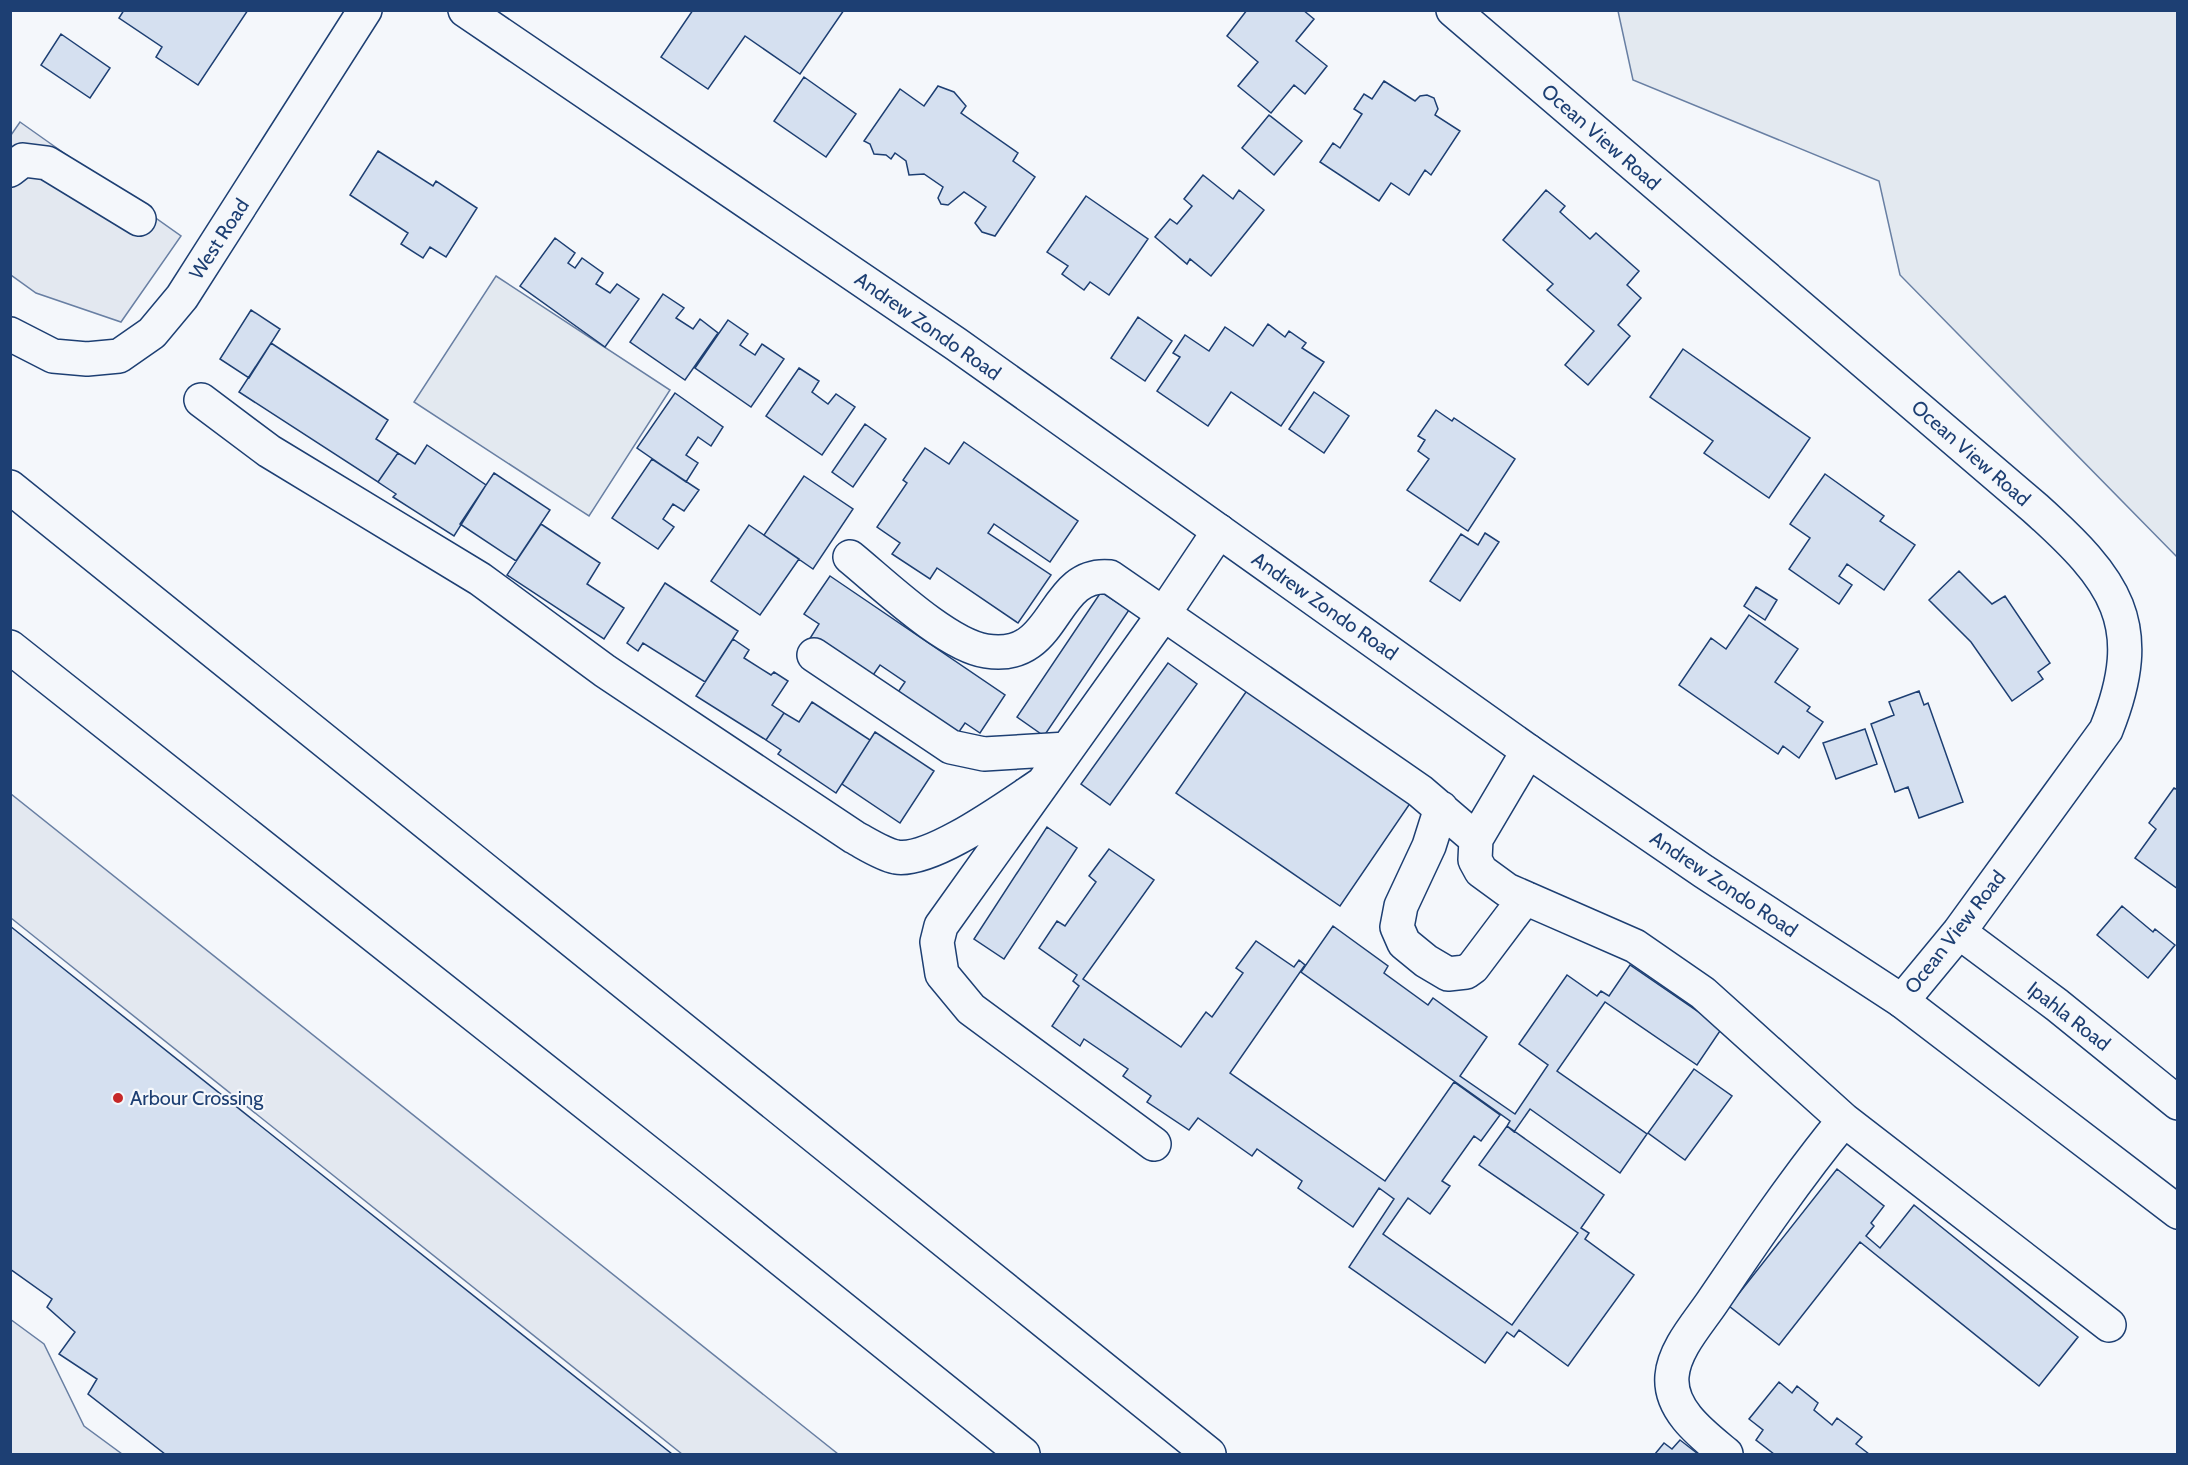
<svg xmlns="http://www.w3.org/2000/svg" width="2188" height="1465" font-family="Cabin,sans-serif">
  <rect width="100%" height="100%" fill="#f4f7fb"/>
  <path fill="#e3e9f0" stroke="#687fa3" stroke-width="1.5" d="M1618 11H2177V557L1900 275 1879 181 1633 80Z
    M496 276 670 390 589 516 414 402Z"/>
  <path fill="#e3e8f0" stroke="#687fa3" stroke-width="1.5" d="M20 122 181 236 121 322 36 293 11 275V135Z
    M10 794H11L838 1454H682L11 918Z
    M10 1319 44 1344 84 1426 122 1454H11Z"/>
  <path fill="#d5e0f0" stroke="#1d3f73" stroke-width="1.5" d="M124 10H248L198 85 156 57 162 47 119 18Z
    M693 10H844L800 74 745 36 708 89 661 57Z
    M1247 10H1303L1314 19 1296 41 1327 66 1305 94 1294 85 1271 113 1238 86 1258 62 1227 36Z
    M61 34 110 68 90 98 41 65Z
    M804 77 856 114 826 157 774 121Z
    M1384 81 1415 101 1420 96 1427 95 1434 98 1438 109 1435 115 1460 131 1431 175 1425 170 1409 195 1391 183 1379 201 1320 162 1333 143 1340 148 1362 114 1354 109 1364 94 1372 99Z
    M938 86 954 92 966 106 961 113 1018 153 1013 161 1035 177 995 236 982 232 975 223 986 207 964 192 948 205 941 204 938 198 943 187 924 174 909 175 906 161 895 153 891 159 886 155 874 154 870 144 864 141 900 89 924 106Z
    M1269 115 1302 141 1274 175 1242 148Z
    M378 151 433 186 436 181 477 208 446 257 430 247 423 258 401 244 408 233 350 195Z
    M1203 175 1233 199 1239 190 1264 210 1211 276 1190 259 1187 264 1155 237 1170 219 1177 224 1192 206 1184 199Z
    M1546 190 1565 206 1560 212 1590 239 1596 233 1639 271 1627 285 1641 298 1618 325 1630 336 1588 385 1565 365 1594 331 1547 290 1553 284 1503 240Z
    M1086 196 1148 239 1109 295 1090 282 1084 290 1062 274 1068 266 1047 252Z
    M555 238 575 253 568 263 575 268 582 258 603 273 596 284 610 293 617 284 639 299 605 347 520 286Z
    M663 294 684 308 676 318 693 329 700 319 718 333 685 380 630 342Z
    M251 310 280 329 249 378 220 359Z
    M1138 317 1172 341 1145 381 1111 358Z
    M728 320 748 334 740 345 755 355 762 344 784 359 751 407 695 368Z
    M1268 324 1285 337 1289 331 1306 343 1302 348 1324 362 1281 426 1231 392 1208 426 1157 391 1180 357 1173 353 1185 335 1209 351 1225 327 1253 346Z
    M271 343 388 420 376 439 398 453 378 482 239 392Z
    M1683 349 1810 438 1769 498 1704 453 1713 441 1650 397Z
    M799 368 819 381 812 392 828 404 836 394 855 407 822 455 766 416Z
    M1314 392 1349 416 1324 453 1289 429Z
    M675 393 723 427 711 446 698 437 686 455 698 463 686 482 637 448Z
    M1436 410 1452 421 1454 418 1515 459 1468 531 1407 490 1429 459 1418 451 1425 440 1418 436Z
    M865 424 886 439 853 487 832 472Z
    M964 442 1078 521 1050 562 994 524 988 533 1051 575 1018 623 937 568 930 579 892 554 900 543 877 527 907 483 903 480 925 448 949 464Z
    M427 445 486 485 454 536 393 497 396 494 378 482 398 453 415 464Z
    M652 459 699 490 684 511 673 504 663 519 674 527 658 549 612 518Z
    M494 473 550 510 516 561 460 524Z
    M1825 474 1884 516 1880 521 1915 545 1884 590 1847 564 1839 576 1852 585 1839 604 1789 569 1810 538 1790 524Z
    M804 476 853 509 813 569 764 535Z
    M541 524 600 563 587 584 624 608 604 639 507 575Z
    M749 525 799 559 760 615 711 581Z
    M1485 533 1499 542 1460 601 1430 581 1461 534 1478 545Z
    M1959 571 1992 604 2005 596 2050 663 2038 672 2043 679 2012 701 1971 642 1929 600Z
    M830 576 1005 695 980 733 965 723 954 739 894 698 905 682 880 665 869 681 809 640 819 624 804 614Z
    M665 583 738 631 705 682 643 643 638 651 627 643Z
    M1756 587 1777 600 1765 620 1744 606Z
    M1101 592 1129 610 1044 736 1017 717Z
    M1749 615 1798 649 1775 682 1810 707 1807 711 1823 722 1799 758 1783 746 1778 754 1679 685 1711 638 1726 649Z
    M733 639 749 650 744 658 771 675 774 672 788 681 772 705 784 713 766 740 696 696Z
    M1168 663 1197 684 1110 805 1081 784Z
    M1248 689 1411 802 1340 906 1176 793Z
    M1919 691 1924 705 1928 703 1963 802 1919 818 1908 787 1895 792 1871 724 1894 715 1889 702Z
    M812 702 870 740 836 793 778 754 781 750 766 740 784 713 799 722Z
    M1865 729 1877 764 1836 779 1823 743Z
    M875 732 934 771 900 823 842 784Z
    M2174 788 2178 790V889L2135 858 2156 829 2149 823Z
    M1047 827 1077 848 1004 959 974 939Z
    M1109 849 1154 880 1083 979 1181 1047 1206 1012 1212 1017 1243 973 1236 968 1256 941 1294 967 1299 960 1305 965 1230 1073 1385 1181 1454 1082 1500 1115 1481 1141 1474 1136 1442 1181 1450 1186 1430 1214 1408 1198 1383 1234 1512 1325 1578 1233 1479 1165 1507 1126 1604 1195 1581 1228 1589 1233 1585 1239 1634 1275 1568 1366 1519 1330 1514 1337 1507 1332 1485 1363 1349 1267 1394 1199 1379 1188 1353 1227 1298 1188 1302 1181 1257 1149 1252 1156 1198 1118 1189 1130 1147 1102 1151 1096 1123 1076 1128 1069 1084 1039 1080 1046 1052 1026 1079 986 1073 981 1077 975 1039 948 1057 921 1065 926 1096 882 1089 876Z
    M2122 906 2153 932 2155 929 2175 945 2148 978 2097 935Z
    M10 926 672 1454H165L88 1394 97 1379 59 1354 75 1332 47 1307 52 1299 10 1269Z
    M1333 926 1388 966 1384 973 1428 1005 1433 998 1487 1037 1460 1076 1515 1114 1548 1065 1519 1044 1567 975 1597 996 1601 991 1609 996 1630 965 1722 1028 1697 1065 1605 1002 1557 1071 1647 1134 1620 1173 1530 1109 1514 1132 1507 1126 1510 1121 1301 972Z
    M1694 1069 1732 1096 1685 1160 1648 1133Z
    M1837 1169 1884 1206 1871 1223 1874 1226 1866 1236 1880 1248 1914 1205 2078 1337 2039 1386 1860 1242 1779 1345 1729 1306Z
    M1779 1382 1792 1393 1797 1386 1818 1403 1814 1410 1832 1425 1837 1418 1862 1437 1856 1444 1869 1454H1774L1756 1440 1763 1430 1749 1419Z
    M1680 1440 1698 1454H1655L1664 1443 1672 1449Z"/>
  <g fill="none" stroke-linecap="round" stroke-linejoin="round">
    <g stroke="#1d3f73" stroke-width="36">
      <path id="minor" d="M1453 10 2035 508C2115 580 2149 623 2106 730L1959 932 1902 1001
        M10 170 23 160 47 163 139 219
        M10 334 53 356 87 359 119 356 152 333 182 297 365 10
        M201 400 269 451 480 579 605 671 854 837C867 844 882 854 896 857 932 863 1011 804 1042 784
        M850 557C882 583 946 645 986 651 1059 663 1049 571 1110 577L1420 791 1476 839
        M814 655 951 747 984 754 1067 749
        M1528 751 1476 839 1475 860 1481 871 1507 890 1635 946 1703 993 1844 1120 2109 1325
        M1441 808 1429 846 1401 906 1397 927 1404 943 1426 961 1448 974 1466 972 1473 967 1525 898
        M1959 932 2057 1005 2178 1103
        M1154 1144 971 1009 942 974 937 942 941 926 1163 615 1219 531
        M1726 1454C1703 1435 1669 1410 1672 1376 1674 1349 1699 1322 1713 1301 1755 1239 1797 1177 1844 1120"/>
    </g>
    <g stroke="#1d3f73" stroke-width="36">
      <path id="major" d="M465 10 956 344 1528 751 1703 871 1902 1001 2178 1212"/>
    </g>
    <g stroke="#1d3f73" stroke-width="36">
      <path id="highway" d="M10 487 1209 1454
        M10 647 684 1181 1023 1454"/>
    </g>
    <use href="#minor" stroke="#f4f7fb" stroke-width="33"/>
    <use href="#major" stroke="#f4f7fb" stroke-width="33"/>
    <use href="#highway" stroke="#f4f7fb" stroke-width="33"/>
  </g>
  <circle fill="#c62828" stroke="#f4f7fb" stroke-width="2" cx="118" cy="1098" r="6"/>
  <g text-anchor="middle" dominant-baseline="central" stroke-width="4.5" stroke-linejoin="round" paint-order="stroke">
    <g font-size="20" fill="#1d3f73" stroke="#f4f7fb">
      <text transform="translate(1601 137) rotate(41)">Ocean View Road</text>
      <text transform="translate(219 239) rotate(-57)">West Road</text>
      <text transform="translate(928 326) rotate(35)">Andrew Zondo Road</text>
      <text transform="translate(1971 453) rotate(41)">Ocean View Road</text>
      <text transform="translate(1325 606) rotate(35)">Andrew Zondo Road</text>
      <text transform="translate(1724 884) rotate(34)">Andrew Zondo Road</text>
      <text transform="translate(1955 932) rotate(-52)">Ocean View Road</text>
      <text transform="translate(2069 1016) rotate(38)">Ipahla Road</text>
    </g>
    <g font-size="20" fill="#1d3f73" stroke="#f4f7fb" text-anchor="start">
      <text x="130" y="1098">Arbour Crossing</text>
    </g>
  </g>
  <rect width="2188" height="1465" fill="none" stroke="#1d3f73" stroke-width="24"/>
</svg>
